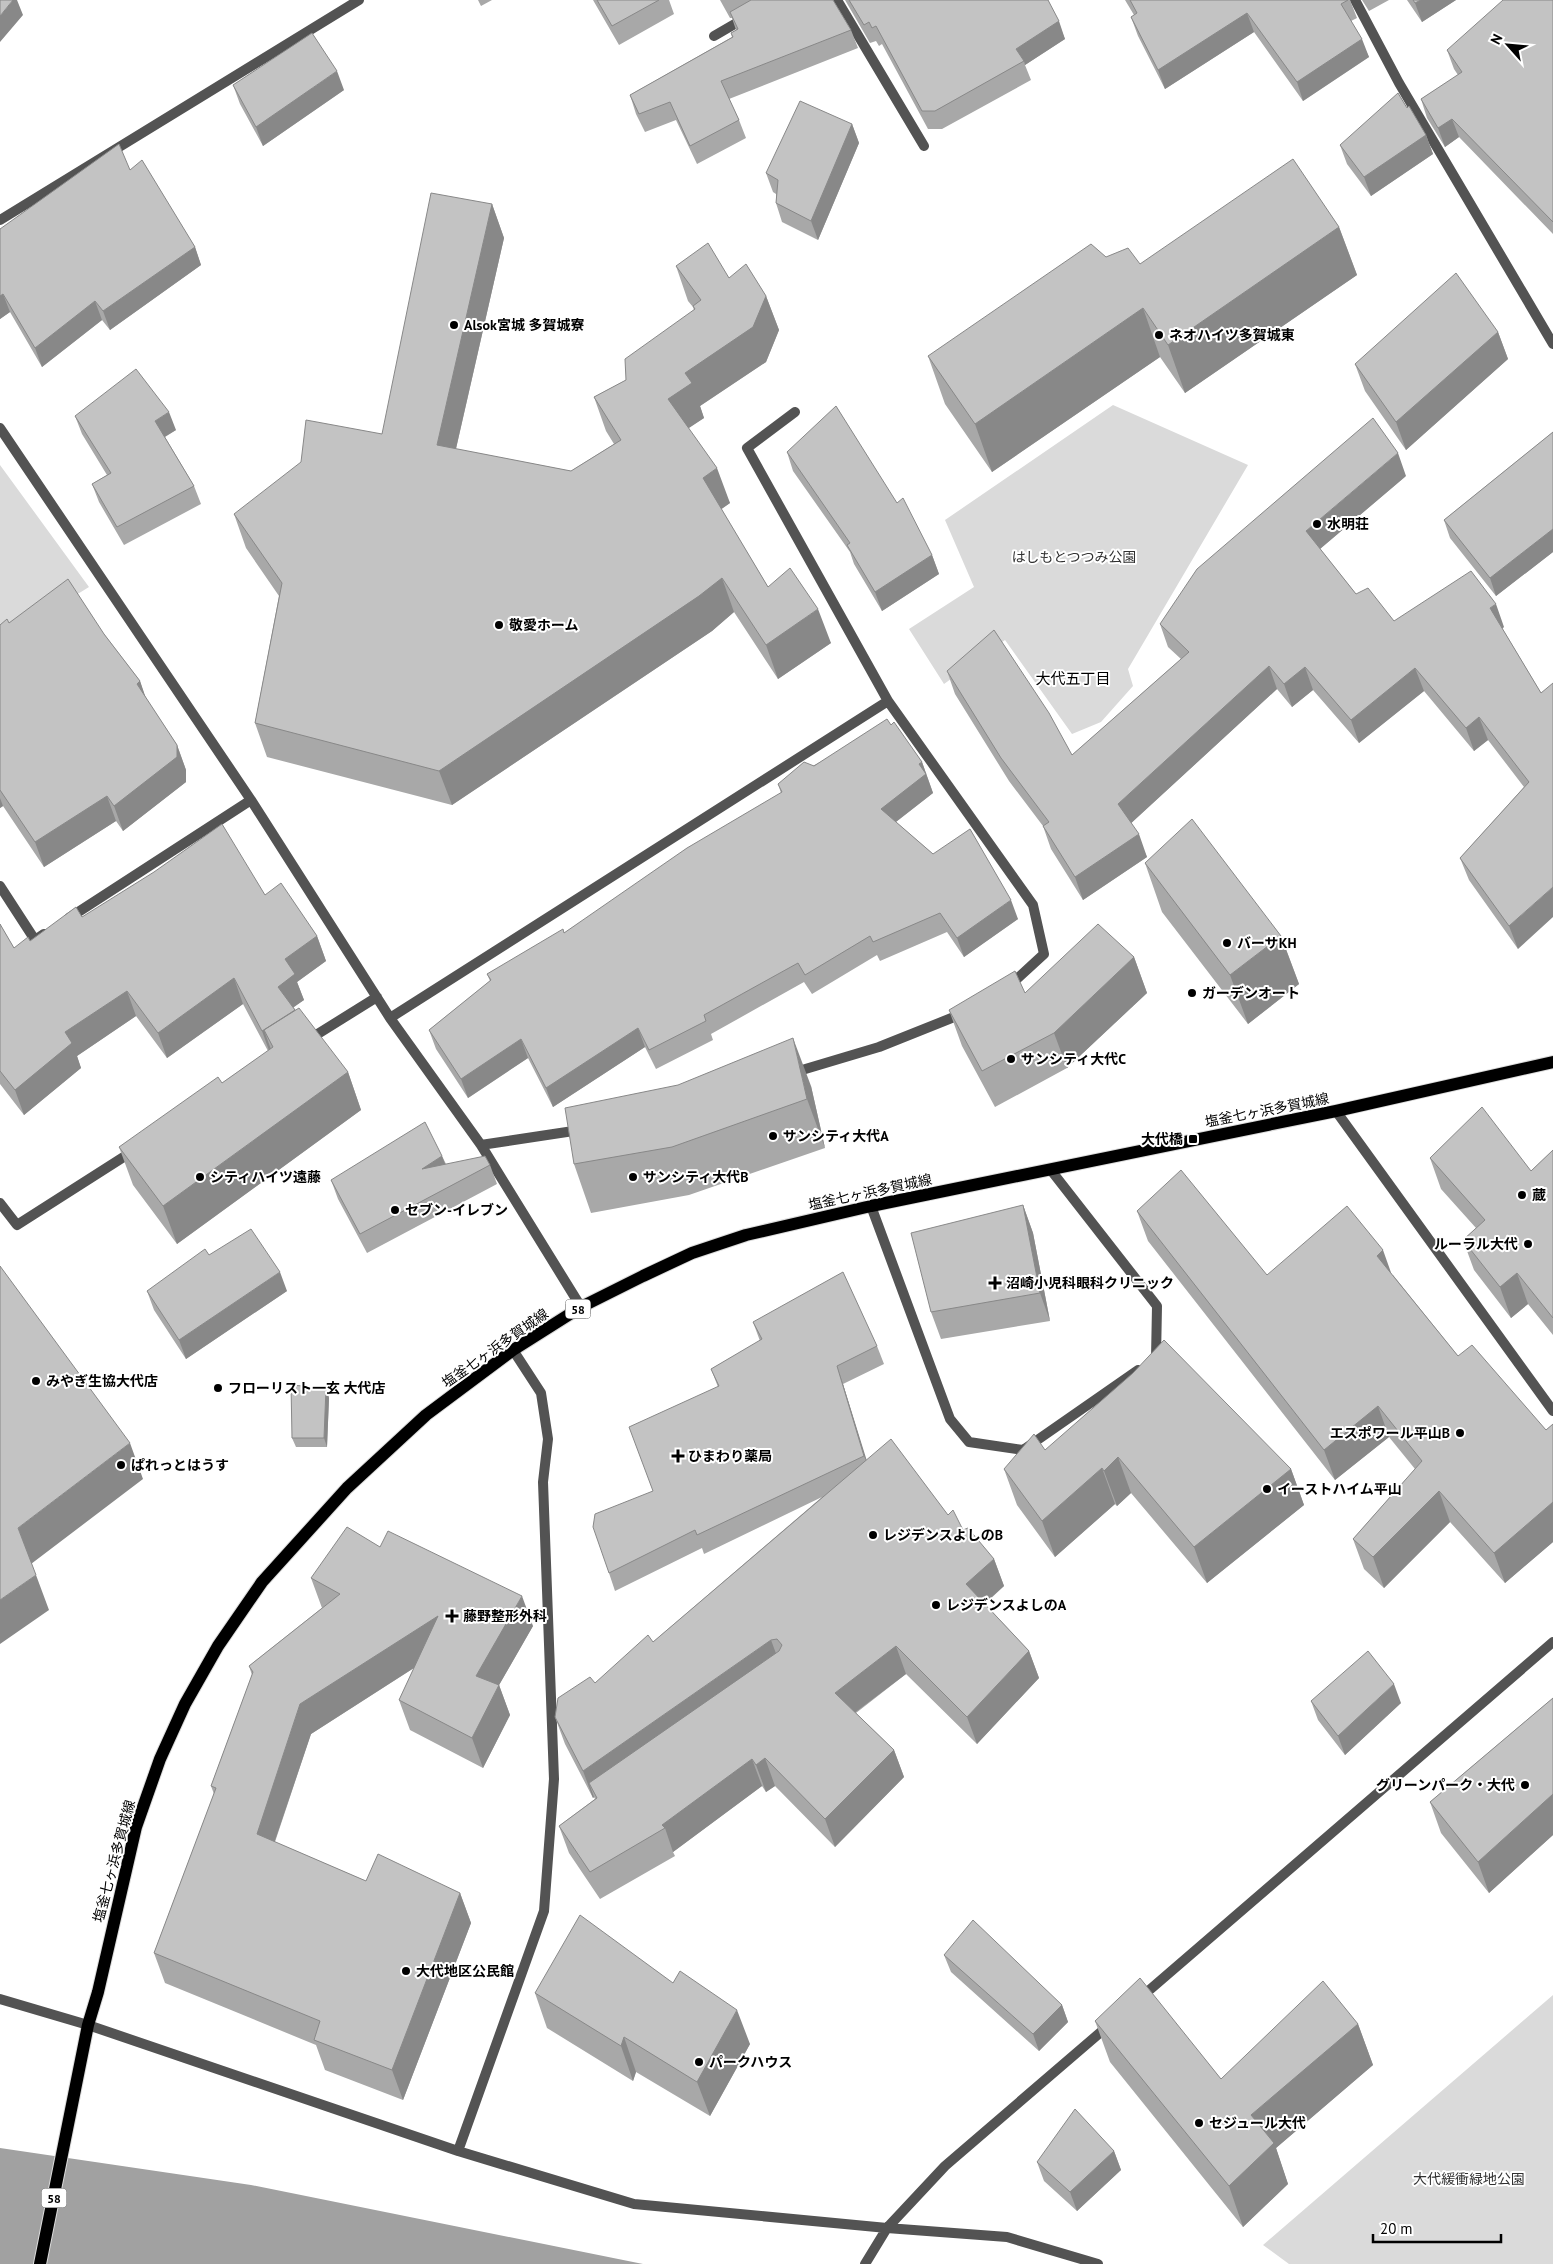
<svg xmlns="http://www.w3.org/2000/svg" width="1553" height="2264" font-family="'PT Sans','Noto Sans JP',sans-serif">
  <rect width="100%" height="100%" fill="#fff"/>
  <path fill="#dadada" d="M1113 405 1248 465 1128 669 1133 686 1101 722 1072 734 1005 640 944 684 909 629 974 587 945 520Z
    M0 465 89 587 0 642Z
    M1553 1995V2264H1289L1263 2245Z"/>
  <path fill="#a1a1a1" d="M0 2148 251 2185 643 2264H0Z"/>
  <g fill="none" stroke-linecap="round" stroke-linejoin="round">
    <g stroke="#dbdbdb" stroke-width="14">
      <path id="primary" d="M40 2264 88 2025 98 1992 136 1827 160 1759 185 1704 218 1646 262 1582 347 1488 426 1415 513 1350 581 1307 643 1276 692 1253 746 1235 871 1206 1336 1111 1553 1062"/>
    </g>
    <path stroke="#535353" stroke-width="10" d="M837 0 924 146
      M1355 0 1399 83 1553 344
      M714 36 745 18
      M0 220 359 0
      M795 412 747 448 888 701
      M0 428 251 800 390 1018
      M0 886 35 940 44 934
      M69 918 251 800
      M308 1040 377 997
      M792 1073 879 1047 964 1013
      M1336 1111 1553 1411
      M481 1145 580 1130
      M1050 1169 1157 1306 1156 1358 1152 1360
      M0 1203 17 1225 133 1151
      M871 1206 950 1419 969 1442 1023 1450 1138 1370
      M581 1307 481 1145 390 1018 888 701 1033 905 1044 954 1008 987
      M0 1999 88 2025 458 2151 634 2204 887 2228 1007 2237 1098 2264
      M1139 1999 1553 1642
      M458 2151 544 1911 554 1779 543 1482 548 1439 541 1393 513 1350
      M865 2264 887 2228 945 2166 1109 2025"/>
    <use href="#primary" stroke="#000" stroke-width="12"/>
  </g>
  <path fill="#a8a8a8" d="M478 0H492L481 6Z
    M593 0H669L674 14 619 45Z
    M720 0H833L851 30 858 48 729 99 739 120 746 138 697 164 676 120 645 132 636 114 630 95 732 37 731 33 736 30 732 18H730Z
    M845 0H1048L1065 39 1025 65 1031 80 942 129H928L882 44 879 46 876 41 870 43Z
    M1125 0H1350L1357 18 1351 21 1369 57 1303 101 1254 32 1165 89 1138 36 1131 17 1134 15Z
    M1362 0H1389L1369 11Z
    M1407 0H1456L1422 22Z
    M1553 0V234L1459 137 1445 147 1427 118 1421 99 1458 75 1454 69 1447 50Z
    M233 85 344 90 263 146 240 104Z
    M852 124 859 143 818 240 782 222 776 203V194L773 192 766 173Z
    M1426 135 1433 154 1371 196 1347 164 1340 145Z
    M130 170 195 247 201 265 110 330 102 320 42 367 10 312 0 319V229Z
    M492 204 504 238 456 449 571 471 614 444 606 431 594 397 626 380 694 310 693 307 688 301 676 266 729 278 766 296 779 330 766 362 700 406 704 418 688 428 730 503 721 509 768 587 831 643 778 679 734 612 712 631 452 805 267 757 255 723 279 596 246 548 234 514 382 434Z
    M1339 227 1357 275 1185 393 1160 357 992 472 945 404 928 356 1106 257 1140 264Z
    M1498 332 1508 359 1406 450 1365 391 1355 364Z
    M75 416 176 430 165 437 194 486 201 504 124 545 99 502 92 484 107 475 82 434Z
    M1553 432V552L1496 596 1450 538 1444 520Z
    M787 452 897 503 932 555 939 574 882 611 854 564 850 552 793 471Z
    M1406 476 1320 549 1356 594 1394 621 1504 627 1502 628 1541 693 1518 949 1469 880 1460 858 1524 787 1488 740 1474 751 1424 691 1359 743 1313 690 1292 707 1277 689 1131 823 1147 857 1083 900 1051 849 1043 826 1009 781 955 694 947 671 1072 755 1181 659 1168 647 1160 624Z
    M0 625 104 634 140 681 145 697 177 745 186 770V782L123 831 116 821 44 867 3 806 0 808Z
    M891 725 922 762 933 793 896 822 933 854 1018 919 964 957 947 932 880 961 877 955 812 994 804 982 711 1034 713 1040 656 1069 645 1047 553 1107 528 1058 468 1098 436 1049 429 1030 490 981 487 974 564 933 781 793 778 784Z
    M1145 863 1281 936 1299 984 1248 1024 1162 912Z
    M265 895 317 936 326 961 297 982 304 1000 293 1007 348 1072 361 1110 177 1244 133 1185 119 1147 222 1083 268 1051 243 1004 167 1058 136 1016 77 1056 81 1068 24 1115 0 1084V924L14 948 82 917Z
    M1134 957 1147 993 1067 1068 995 1107 962 1046 949 1010 1025 993Z
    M811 1086 825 1148 689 1195 591 1213 574 1164Z
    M1553 1150V1335L1528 1304 1511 1318 1474 1270 1463 1240 1476 1228 1441 1189 1430 1158 1531 1171Z
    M442 1156 446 1164 490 1165 497 1184 367 1253 338 1199 331 1180Z
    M1023 1205 1033 1233 1050 1321 941 1339 931 1312Z
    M1137 1211 1267 1275H1393L1458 1356 1546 1430 1553 1424V1542L1505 1583 1450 1522 1384 1588 1364 1569 1353 1539 1415 1469 1389 1437 1335 1480 1148 1241Z
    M209 1255 287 1291 186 1359 154 1310 147 1291Z
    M753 1322 877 1346 884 1364 843 1384 866 1460 948 1515 963 1530 994 1559 1004 1586 985 1604 1029 1651 1039 1678 977 1744 906 1674 856 1713 894 1750 904 1777 835 1847 775 1786 766 1792 762 1786 673 1852 675 1856 600 1899 569 1853 559 1826 595 1799 594 1797 593 1798 565 1744 555 1717 595 1683 653 1642 822 1497 704 1554 702 1548 615 1591 609 1573 653 1491 718 1387 711 1369 760 1341Z
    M326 1388 329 1398 327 1447H296L292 1438Z
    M1045 1450 1291 1469 1304 1505 1207 1583 1131 1493 1117 1506 1115 1504 1055 1557 1017 1505 1004 1469Z
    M380 1547 533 1626 499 1685 510 1715 483 1768 410 1730 399 1700 414 1668 311 1734 275 1842 366 1881 460 1893 471 1923 403 2100 325 2070 316 2045 165 1983 154 1953 214 1794 211 1786 252 1675 249 1666 322 1608 311 1578Z
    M1553 1698V1835L1489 1893 1441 1833 1430 1802Z
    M1311 1701 1401 1703 1345 1755 1318 1720Z
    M944 1955 1062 2005 1068 2022 1039 2051 951 1972Z
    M673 1983 750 2044 710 2116 636 2072 633 2081 547 2028 535 1993Z
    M1095 2021 1221 2079 1358 2024 1373 2065 1276 2148 1288 2184 1243 2227 1110 2062Z
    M1114 2151 1121 2170 1077 2211 1044 2181 1037 2162Z"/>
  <path fill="#888" d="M13 0H17L23 15 0 42V16Z
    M1421 0H1456L1422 22 1415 3Z
    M1247 13 1254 32 1165 89 1158 70Z
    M1059 21 1065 39 1025 65 1024 61 1016 49Z
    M1362 39 1369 57 1303 101 1297 82Z
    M337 71 344 90 263 146 256 127Z
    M1452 119 1459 137 1445 147 1438 128Z
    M852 124 859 143 818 240 811 221Z
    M1426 135 1433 154 1371 196 1364 177Z
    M492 204 504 238 449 479 437 445Z
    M1339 227 1357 275 1185 393 1168 345Z
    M195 247 201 265 110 330 103 311Z
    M3 294 10 312 0 319V296Z
    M766 296 779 330 766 362 700 406 704 418 680 434 668 399 685 373Z
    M95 301 102 320 42 367 35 348Z
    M1143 308 1160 357 992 472 975 424Z
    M1498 332 1508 359 1406 450 1396 422Z
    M169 412 176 430 161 439 155 421Z
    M1398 453 1406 476 1314 554 1306 531Z
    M717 468 730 503 716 513 703 478Z
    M1553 529V552L1496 596 1490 578Z
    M932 555 939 574 882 611 875 592Z
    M722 578 734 612 712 631 452 805 439 771Z
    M1496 604 1504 627 1499 631 1490 608Z
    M818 609 831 643 778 679 766 645Z
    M1269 666 1277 689 1127 827 1118 804Z
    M1305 667 1313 690 1292 707 1284 684Z
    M1415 668 1424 691 1359 743 1351 720Z
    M140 681 149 707 137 684Z
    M1479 717 1488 740 1474 751 1466 728Z
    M177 745 186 770V782L123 831 114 806Z
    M922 762 933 793 888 828 881 809 919 764Z
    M107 796 116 821 44 867 35 842Z
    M0 798 3 806 0 808Z
    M1139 834 1147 857 1083 900 1075 877Z
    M1553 887V917L1518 949 1509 926Z
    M1011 900 1018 919 964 957 957 938Z
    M317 936 326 961 297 982 304 1000 287 1012 278 987 285 959Z
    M1281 936 1299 984 1248 1024 1230 975Z
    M1134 957 1147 993 1067 1068 1054 1033Z
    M234 978 243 1004 167 1058 158 1033Z
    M127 991 136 1016 77 1056 81 1068 24 1115 15 1090 65 1032Z
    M295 1010 273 1047 264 1030 273 1055 271 1056 262 1031Z
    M638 1028 645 1047 553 1107 546 1088Z
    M793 1038 811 1086 825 1148 807 1099Z
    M521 1039 528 1058 468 1098 461 1079Z
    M348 1072 361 1110 177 1244 163 1206Z
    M442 1156 449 1174 422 1169Z
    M1023 1205 1033 1233 1050 1321 1040 1293Z
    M1383 1250 1394 1281 1377 1256Z
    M280 1272 287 1291 186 1359 179 1340Z
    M1517 1273 1528 1304 1511 1318 1500 1287Z
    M837 1366 843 1384 871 1474 864 1456Z
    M326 1388 329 1398 327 1447 324 1438Z
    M1378 1406 1389 1437 1335 1480 1324 1450Z
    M130 1443 143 1479 31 1564 18 1528Z
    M1118 1457 1131 1493 1117 1506 1104 1471Z
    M1102 1468 1115 1504 1055 1557 1042 1521Z
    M1291 1469 1304 1505 1207 1583 1194 1547Z
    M1439 1491 1450 1522 1384 1588 1373 1557Z
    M1553 1502V1542L1505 1583 1494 1553Z
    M994 1559 1004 1586 976 1611 966 1584Z
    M36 1575 49 1610 0 1644V1600Z
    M522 1596 533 1626 487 1706 476 1676Z
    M438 1616 448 1646 311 1734 267 1864 257 1834 300 1704Z
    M771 1640 781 1667 589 1783 594 1797 593 1798 583 1771Z
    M896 1646 906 1674 845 1720 835 1693Z
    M1029 1651 1039 1678 977 1744 967 1717Z
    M1394 1684 1401 1703 1345 1755 1338 1736Z
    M499 1685 510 1715 483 1768 472 1738Z
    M894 1750 904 1777 835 1847 825 1819Z
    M765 1758 775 1786 766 1792 756 1765Z
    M752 1759 762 1786 673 1852 665 1828 662 1825Z
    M1553 1794V1835L1489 1893 1478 1862Z
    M460 1893 471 1923 403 2100 392 2070Z
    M1062 2005 1068 2022 1039 2051 1033 2034Z
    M737 2010 750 2044 710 2116 697 2082Z
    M1358 2024 1373 2065 1276 2148 1288 2184 1243 2227 1229 2186 1251 2115Z
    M624 2037 636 2072 633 2081 621 2046Z
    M1114 2151 1121 2170 1077 2211 1070 2192Z"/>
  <path fill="#c3c3c3" stroke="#888" d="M0 0H13L0 16Z
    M597 0H659L612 26Z
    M751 0H833L851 30 721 81 739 120 690 146 670 102 639 114 630 95 733 37 731 33 738 29 730 12Z
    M849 0H1048L1059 21 1016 49 1024 61 935 111H922L876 26 872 28 869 22 864 25Z
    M1130 0H1348L1341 4 1362 39 1297 82 1247 13 1158 70 1131 17 1137 13Z
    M1413 0H1421L1415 3Z
    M1503 0H1553V222L1452 119 1438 128 1421 99 1462 72 1447 50Z
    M312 33 337 71 256 127 233 85Z
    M1398 93 1407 108 1409 106 1426 135 1364 177 1340 145Z
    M800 101 852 124 811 221 776 203 778 180 766 173Z
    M119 144 130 170 142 160 195 247 103 311 95 301 35 348 3 294 0 296V229Z
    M1293 159 1339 227 1168 345 1143 308 975 424 928 356 1091 244 1106 257 1128 248 1140 264Z
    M431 193 492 204 437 445 571 471 621 440 594 397 626 380 625 359 695 309 693 306 701 300 676 266 708 243 729 278 746 264 766 296 753 327 685 373 692 383 668 399 717 468 703 478 768 587 790 568 818 609 766 645 722 578 699 596 439 771 255 723 282 583 234 514 301 462 306 420 382 434Z
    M1456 273 1498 332 1396 422 1355 364Z
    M136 369 169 412 155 421 194 486 117 527 92 484 111 473 75 416Z
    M836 406 897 503 903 498 932 555 875 592 847 545 850 543 787 452Z
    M1373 418 1398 453 1306 531 1356 594 1368 588 1394 621 1471 571 1496 604 1490 608 1541 693 1553 683V887L1509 926 1460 858 1529 782 1479 717 1466 728 1415 668 1351 720 1305 667 1284 684 1269 666 1118 804 1139 834 1075 877 1043 826 1049 822 1001 758 947 671 994 630 1049 713 1072 755 1189 652 1160 624 1197 569Z
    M1553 432V529L1490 578 1444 520Z
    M68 579 104 634 140 681 137 684 177 745V757L114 806 107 796 35 842 0 790V625L7 619 9 623Z
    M887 719 891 725 894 722 922 762 919 764 926 774 881 809 933 854 970 829 1011 900 957 938 940 913 873 942 870 936 805 975 798 963 704 1015 706 1021 649 1050 638 1028 546 1088 521 1039 461 1079 429 1030 491 980 487 974 563 929 564 933 687 848 782 792 778 784 804 762 814 766Z
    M1192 819 1281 936 1230 975 1145 863Z
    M222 824 265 895 281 883 317 936 285 959 295 974 278 987 295 1010 262 1031 234 978 158 1033 127 991 65 1032 72 1043 15 1090 0 1071V924L14 948 28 937 30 941 76 907 82 917 154 872Z
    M1098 924 1134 957 1054 1033 982 1071 949 1010 1015 971 1025 993Z
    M299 1008 348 1072 163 1206 119 1147 218 1077 222 1083 273 1047 264 1030Z
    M793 1038 807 1099 672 1147 574 1164 565 1108 678 1085Z
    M1482 1107 1531 1171 1553 1150V1318L1517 1273 1500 1287 1463 1240 1485 1220 1430 1158Z
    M425 1122 442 1156 422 1169 485 1156 490 1165 360 1234 331 1180Z
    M1181 1170 1267 1275 1347 1206 1383 1250 1377 1256 1458 1356 1472 1345 1546 1430 1553 1424V1502L1494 1553 1439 1491 1373 1557 1353 1539 1422 1461 1378 1406 1324 1450 1137 1211Z
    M1023 1205 1040 1293 931 1312 911 1233Z
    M251 1229 280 1272 179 1340 147 1291 205 1249 209 1255Z
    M0 1266 130 1443 18 1528 36 1575 0 1600Z
    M843 1272 877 1346 837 1366 864 1456 697 1535 695 1530 609 1573 593 1527 595 1514 653 1491 629 1427 719 1386 711 1369 762 1339 753 1322Z
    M1164 1340 1291 1469 1194 1547 1118 1457 1104 1471 1102 1468 1042 1521 1004 1469 1034 1434 1045 1450 1133 1373Z
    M291 1385 326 1388 324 1438H292Z
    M891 1439 948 1515 953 1510 963 1530 968 1528 994 1559 966 1584 1029 1651 967 1717 896 1646 835 1693 894 1750 825 1819 765 1758 756 1765 752 1759 662 1825 665 1828 590 1872 559 1826 597 1798 589 1783 779 1651 782 1645 777 1639 771 1640 583 1771 555 1717 558 1698 590 1677 595 1683 648 1635 653 1642Z
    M347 1527 380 1547 388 1531 522 1596 476 1676 499 1685 472 1738 399 1700 438 1616 300 1704 257 1834 366 1881 378 1854 460 1893 392 2070 314 2040 320 2021 154 1953 216 1788 211 1786 253 1672 249 1666 340 1594 311 1578Z
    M1368 1651 1394 1684 1338 1736 1311 1701Z
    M1553 1698V1794L1478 1862 1430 1802Z
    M580 1915 673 1983 680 1971 737 2010 697 2082 624 2037 621 2046 535 1993Z
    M973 1920 1062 2005 1033 2034 944 1955Z
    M1140 1978 1221 2079 1323 1981 1358 2024 1251 2115 1274 2143 1229 2186 1095 2021Z
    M1075 2109 1114 2151 1070 2192 1037 2162Z"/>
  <g fill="#000" stroke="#fff" stroke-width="2">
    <circle cx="454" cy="325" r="5"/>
    <circle cx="1159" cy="335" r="5"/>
    <circle cx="1317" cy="524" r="5"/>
    <circle cx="499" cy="625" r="5"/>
    <circle cx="1227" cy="943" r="5"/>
    <circle cx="1192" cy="993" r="5"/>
    <circle cx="1011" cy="1059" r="5"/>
    <circle cx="773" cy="1136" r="5"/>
    <rect x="1188" y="1134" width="10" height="10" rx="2.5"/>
    <circle cx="200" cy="1177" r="5"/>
    <circle cx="633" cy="1177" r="5"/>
    <circle cx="1522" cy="1195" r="5"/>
    <circle cx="395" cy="1210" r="5"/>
    <circle cx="1528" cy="1244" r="5"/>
    <path d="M992.5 1275.5h5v5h5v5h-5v5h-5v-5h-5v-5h5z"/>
    <circle cx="36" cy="1381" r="5"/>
    <circle cx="218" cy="1388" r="5"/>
    <circle cx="1460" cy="1433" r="5"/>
    <path d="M675.5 1448.5h5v5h5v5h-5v5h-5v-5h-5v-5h5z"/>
    <circle cx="121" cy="1465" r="5"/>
    <circle cx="1267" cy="1489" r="5"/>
    <circle cx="873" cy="1535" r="5"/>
    <circle cx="936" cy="1605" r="5"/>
    <path d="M449.5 1608.5h5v5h5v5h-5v5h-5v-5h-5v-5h5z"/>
    <circle cx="1525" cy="1785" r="5"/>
    <circle cx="406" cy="1971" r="5"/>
    <circle cx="699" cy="2062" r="5"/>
    <circle cx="1199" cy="2123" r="5"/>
  </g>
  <g text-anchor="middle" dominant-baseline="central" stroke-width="4" stroke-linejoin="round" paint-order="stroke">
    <g fill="#fff" stroke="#4c4c4c" stroke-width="1">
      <rect x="565.5" y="1299.5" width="25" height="19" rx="4"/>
      <rect x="41.5" y="2188.5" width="25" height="19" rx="4"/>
    </g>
    <g font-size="12" font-weight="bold" fill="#000">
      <text x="578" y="1309">58</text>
      <text x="54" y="2198">58</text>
    </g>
    <g font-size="14" font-weight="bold" fill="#000" stroke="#fff" text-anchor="start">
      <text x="464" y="325">Alsok宮城 多賀城寮</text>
      <text x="1169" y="335">ネオハイツ多賀城東</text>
      <text x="1327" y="524">水明荘</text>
      <text x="509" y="625">敬愛ホーム</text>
      <text x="1237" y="943">バーサKH</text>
      <text x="1202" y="993">ガーデンオート</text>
      <text x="1021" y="1059">サンシティ大代C</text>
      <text x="783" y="1136">サンシティ大代A</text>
      <text x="1183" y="1139" text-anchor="end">大代橋</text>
      <text x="210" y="1177">シティハイツ遠藤</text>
      <text x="643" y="1177">サンシティ大代B</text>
      <text x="1532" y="1195">蔵</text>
      <text x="405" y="1210">セブン-イレブン</text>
      <text x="1518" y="1244" text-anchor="end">ルーラル大代</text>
      <text x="1006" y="1283">沼崎小児科眼科クリニック</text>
      <text x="46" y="1381">みやぎ生協大代店</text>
      <text x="228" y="1388">フローリスト一玄 大代店</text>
      <text x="1450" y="1433" text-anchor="end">エスポワール平山B</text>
      <text x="688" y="1456">ひまわり薬局</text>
      <text x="131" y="1465">ぱれっとはうす</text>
      <text x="1277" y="1489">イーストハイム平山</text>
      <text x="883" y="1535">レジデンスよしのB</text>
      <text x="946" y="1605">レジデンスよしのA</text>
      <text x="463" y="1616">藤野整形外科</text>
      <text x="1515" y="1785" text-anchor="end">グリーンパーク・大代</text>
      <text x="416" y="1971">大代地区公民館</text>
      <text x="709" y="2062">パークハウス</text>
      <text x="1209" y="2123">セジュール大代</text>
    </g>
    <g font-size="14" fill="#313131" stroke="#fff">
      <text x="1074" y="557">はしもとつつみ公園</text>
      <text x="1469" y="2179">大代緩衝緑地公園</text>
    </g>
    <g font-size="14" fill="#000" stroke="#fff">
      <text transform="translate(1267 1110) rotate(-11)">塩釜七ヶ浜多賀城線</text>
      <text transform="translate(870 1192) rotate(-12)">塩釜七ヶ浜多賀城線</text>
      <text transform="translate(495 1348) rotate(-35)">塩釜七ヶ浜多賀城線</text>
      <text transform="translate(114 1861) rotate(-75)">塩釜七ヶ浜多賀城線</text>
    </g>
    <g font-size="15" fill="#000" stroke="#fff">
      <text x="1073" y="678">大代五丁目</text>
    </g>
  </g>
  <g transform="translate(1508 45) rotate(297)" stroke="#ffffff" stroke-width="4" paint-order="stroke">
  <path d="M0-4L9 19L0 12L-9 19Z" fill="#000000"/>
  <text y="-8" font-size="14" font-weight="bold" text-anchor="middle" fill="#000000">N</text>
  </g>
  <path d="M1373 2234v8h128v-8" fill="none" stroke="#000000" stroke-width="2.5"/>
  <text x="1380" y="2234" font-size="15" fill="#000000" stroke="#ffffff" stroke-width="4" paint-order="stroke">20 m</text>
</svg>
